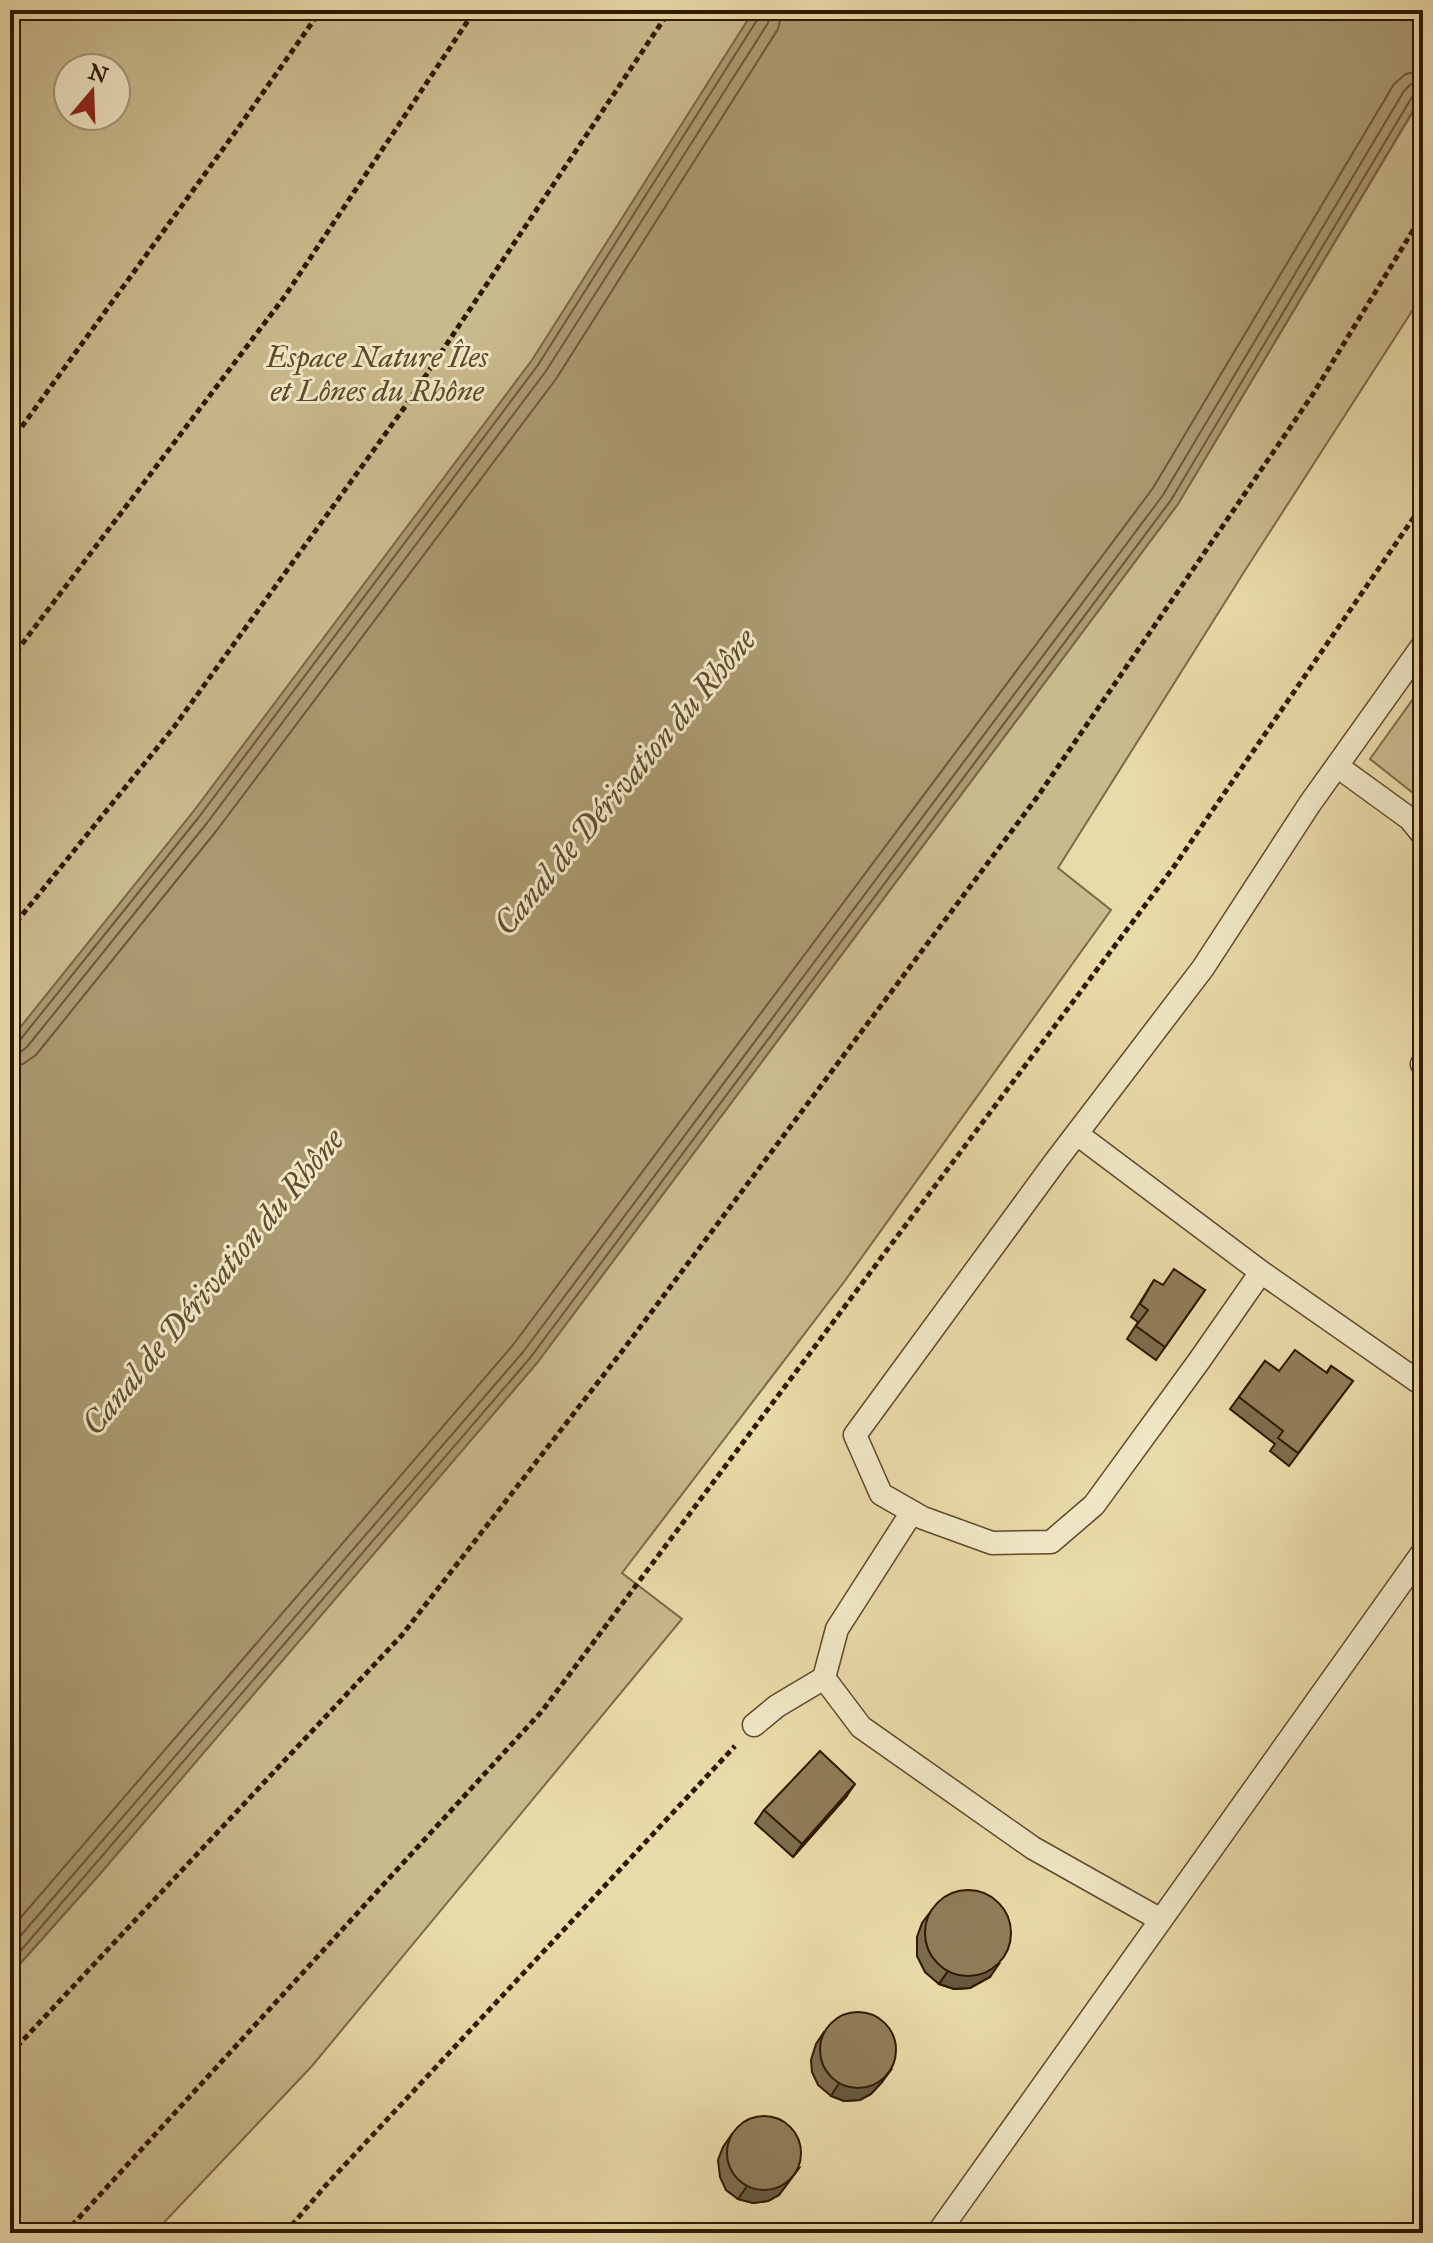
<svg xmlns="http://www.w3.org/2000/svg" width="1433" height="2243" font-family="'IM FELL Great Primer',serif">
  <rect width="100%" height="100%" fill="#e9dba9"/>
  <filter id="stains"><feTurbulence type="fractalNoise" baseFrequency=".0025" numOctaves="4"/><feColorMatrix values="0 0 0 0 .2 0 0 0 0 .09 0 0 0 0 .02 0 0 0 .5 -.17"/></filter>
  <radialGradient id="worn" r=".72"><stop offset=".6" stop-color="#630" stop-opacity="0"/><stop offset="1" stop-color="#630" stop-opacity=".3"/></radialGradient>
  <path fill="#c9ba8d" stroke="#7c6948" stroke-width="2" fill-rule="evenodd" d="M10 10H1137L10 1378ZM68 68H116V116H68Z
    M1423 95V294L1244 572 1058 868 1111 910 844 1282 622 1573 682 1619 312 2066 154 2233H10V1975L99 1875 537 1363 1178 504Z
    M1423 685V801L1370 759Z"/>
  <path fill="#aa9970" stroke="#796544" stroke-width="2" d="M754 10H1423V94L1178 504 537 1363 99 1875 10 1975V1040L193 812 532 360Z"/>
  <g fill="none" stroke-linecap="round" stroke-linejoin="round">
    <path stroke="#6c5839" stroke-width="2" d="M10 1044 20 1040 199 817 538 365 759 17 760 10
      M10 1054 19 1053 27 1047 207 823 546 371 768 23 771 10
      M10 1066 23 1064 36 1055 217 830 556 379 778 29 783 10
      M10 1930 513 1345 1153 488 1394 84 1406 74 1423 70
      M10 1948 523 1352 1163 495 1404 91 1411 84 1423 82
      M10 1963 530 1358 1171 500 1412 97 1423 92"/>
    <g stroke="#5e492c" stroke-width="25">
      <path id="lane" d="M1337 766 1410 819 1423 835
        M1422 1064 1423 1063
        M1077 1134 1261 1272 1423 1385
        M1261 1272 1199 1361 1094 1505 1051 1542 992 1543 923 1518 881 1494 855 1435 1055 1162 1203 968 1309 805 1423 645
        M912 1512 837 1629 824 1678 861 1727 1033 1848 1161 1920
        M754 1725 777 1706 824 1678
        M938 2233 1423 1552"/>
    </g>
    <path stroke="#2f1802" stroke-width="5" stroke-dasharray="6 4" stroke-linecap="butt" d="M10 443 236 131 321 10
      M10 660 285 296 475 10
      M10 930 174 727 404 408 670 10
      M10 2054 402 1635 623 1350 1038 796 1313 394 1423 214
      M65 2233 542 1711 1173 868 1423 504
      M285 2233 327 2184 735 1746"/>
    <use href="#lane" stroke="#f1e8c7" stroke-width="22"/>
  </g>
  <path fill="#7c6c4d" stroke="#2f1802" stroke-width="2" d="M1154 1280 1163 1285 1205 1290 1156 1360 1127 1339 1138 1322 1131 1317Z
    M1265 1361 1279 1371 1326 1373 1331 1366 1353 1381 1289 1466 1270 1451 1275 1444 1230 1409Z
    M846 1797 793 1857 755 1823 764 1810Z
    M931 1911 990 1977 970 1988 954 1989 939 1984 925 1972 917 1956V1937L922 1923Z
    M824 2032 882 2082 871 2094 860 2100 844 2101 831 2096 818 2085 812 2072 811 2060 816 2044Z
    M732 2134 799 2168 779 2195 768 2201 753 2203 738 2199 726 2190 720 2177 718 2160 723 2147Z"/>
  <path fill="#65583e" stroke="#2f1802" stroke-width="2" d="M855 1784 846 1797 793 1857 802 1844Z
    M999 1964 990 1977 970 1988 954 1989 939 1984 948 1971Z
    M891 2070 882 2082 871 2094 860 2100 844 2101 831 2096 839 2083Z
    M799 2168 779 2195 768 2201 753 2203 738 2199 747 2186Z"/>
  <path fill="#907d59" stroke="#2f1802" stroke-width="2" d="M1174 1269 1205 1290 1165 1347 1136 1326 1148 1310 1140 1304 1154 1280 1163 1285Z
    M1295 1350 1327 1373 1331 1366 1353 1381 1298 1453 1278 1438 1283 1431 1239 1397 1265 1361 1279 1371Z
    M820 1751 855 1784 802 1844 764 1810Z
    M925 1933a43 43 0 1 1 86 0a43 43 0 1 1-86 0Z
    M820 2050a38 38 0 1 1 76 0a38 38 0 1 1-76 0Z
    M727 2153a37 37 0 1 1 74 0a37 37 0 1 1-74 0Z"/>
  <g text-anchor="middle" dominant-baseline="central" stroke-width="6" stroke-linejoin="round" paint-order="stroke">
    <g font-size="30" font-style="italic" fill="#5d492c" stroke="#f1e8c7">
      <text x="377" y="357">Espace Nature Îles<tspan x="377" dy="34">et Lônes du Rhône</tspan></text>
    </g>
    <g font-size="32" font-style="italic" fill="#604c2e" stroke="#f1e8c7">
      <text transform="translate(625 782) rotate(-50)">Canal de Dérivation du Rhône</text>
      <text transform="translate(213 1282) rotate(-50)">Canal de Dérivation du Rhône</text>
    </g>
  </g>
  <rect width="1433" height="2243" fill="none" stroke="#e9dba9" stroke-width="40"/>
  <rect x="12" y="12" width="1409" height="2219" fill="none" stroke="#2f1802" stroke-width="4"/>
  <rect x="20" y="20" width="1393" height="2203" fill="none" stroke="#2f1802" stroke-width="2"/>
  <g transform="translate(92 92) rotate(19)"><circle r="38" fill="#f1e8c7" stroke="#a39578" stroke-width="2"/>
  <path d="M0-6L14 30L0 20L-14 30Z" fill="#8f2418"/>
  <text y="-12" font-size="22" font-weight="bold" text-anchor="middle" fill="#2f1802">N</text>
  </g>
  <rect width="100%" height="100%" filter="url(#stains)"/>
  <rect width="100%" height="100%" fill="url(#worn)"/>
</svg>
